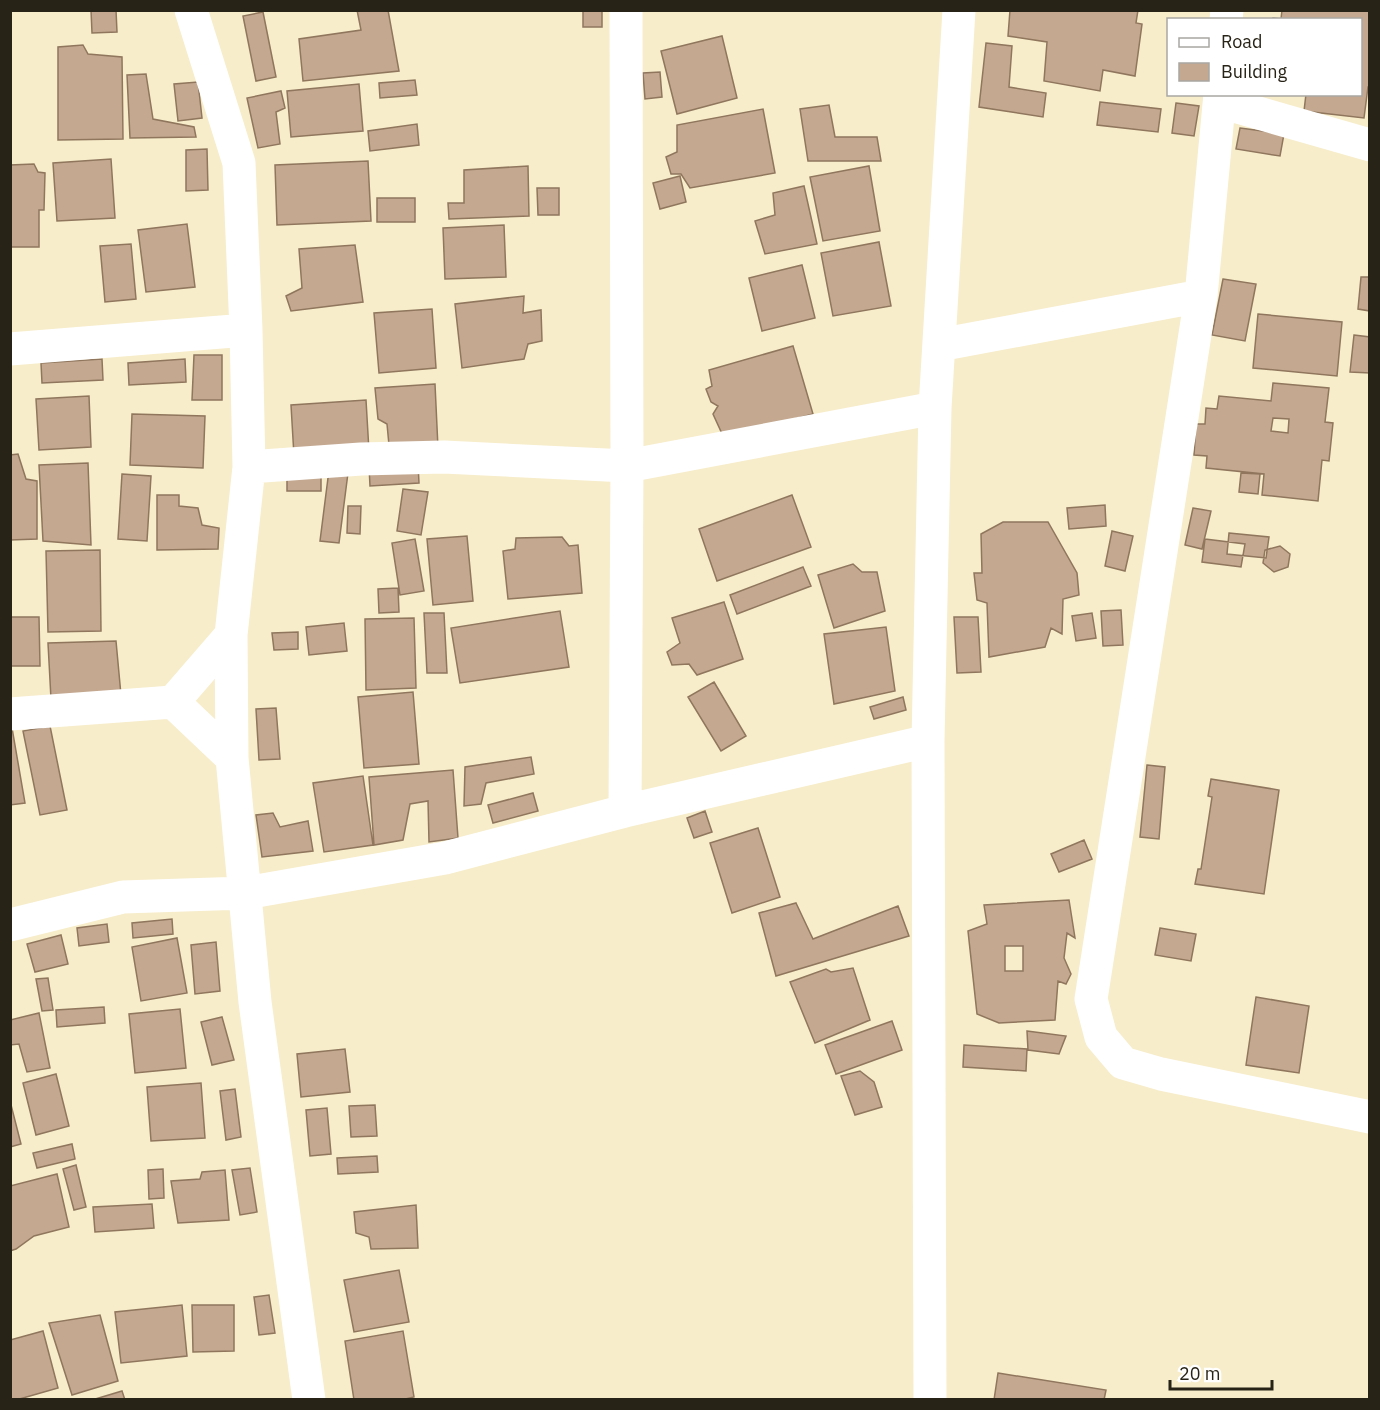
<svg xmlns="http://www.w3.org/2000/svg" width="1380" height="1410" font-family="'IBM Plex Sans',sans-serif">
  <rect width="100%" height="100%" fill="#f7edca"/>
  <path fill="#c4a990" stroke="#8f765d" stroke-width="1.5" fill-rule="evenodd" d="M91 10H116L117 32 92 33Z
    M357 10H388L399 71 303 81 299 39 361 30Z
    M583 10H602V27H583Z
    M1010 10H1138L1136 23 1142 24 1135 76 1103 70 1100 91 1044 81 1047 42 1008 36Z
    M1282 10H1370V87H1368L1364 118 1304 111 1306 94H1360V20H1272L1273 18 1281 19Z
    M263 12 276 77 256 81 243 16Z
    M722 36 737 98 677 114 661 51Z
    M986 43 1012 46 1009 87 1046 93 1043 117 979 107Z
    M83 45 88 54 122 57 123 139 58 140V47Z
    M660 72 662 97 645 99 643 73Z
    M146 74 153 119 194 127 196 137 130 138 127 75Z
    M415 80 417 95 380 98 379 83Z
    M198 82 202 118 178 121 174 84Z
    M359 84 363 131 291 137 287 91Z
    M281 91 285 108 276 112 280 144 258 148 247 98Z
    M1100 102 1161 109 1158 132 1097 125Z
    M1176 103 1199 106 1194 136 1172 133Z
    M829 105 835 137H877L881 161H808L800 109Z
    M763 109 775 173 690 188 681 174H671L666 157 677 152V125Z
    M417 124 419 145 370 151 368 131Z
    M1240 128 1284 134 1280 156 1236 149Z
    M207 149 208 190 186 191V150Z
    M111 159 115 218 57 221 53 163Z
    M368 161 371 221 277 225 275 165Z
    M34 164 38 172 45 173 44 210H39V247H10V165Z
    M528 166 529 216 449 219 448 203H464V170Z
    M869 166 880 231 823 241 810 177Z
    M680 176 686 202 660 209 653 183Z
    M804 186 817 244 765 254 755 221 775 215 773 193Z
    M537 188H559V215H538Z
    M377 198H415V222H377Z
    M187 224 195 287 146 292 138 230Z
    M504 225 506 277 445 279 443 228Z
    M879 242 891 306 833 316 821 253Z
    M131 244 136 299 105 302 100 246Z
    M355 245 363 302 291 311 286 296 302 288 299 249Z
    M802 265 815 318 762 331 749 278Z
    M1361 277H1370V311L1358 309Z
    M1223 279 1256 284 1245 341 1212 335Z
    M524 296 523 313 541 310 542 341 528 344 524 359 462 368 455 304Z
    M432 309 436 368 379 373 374 313Z
    M1258 314 1342 322 1337 376 1253 368Z
    M1354 335 1370 337V373L1350 372Z
    M793 346 813 414 724 438 713 414 718 406 711 402 706 389 712 386 709 370Z
    M194 355H222V400H192Z
    M102 359 103 380 42 383 41 363Z
    M185 359 186 382 129 385 128 363Z
    M1273 383 1329 388 1325 422 1333 423 1329 461 1322 460 1318 501 1262 495 1264 474 1206 468 1207 456 1194 455 1196 424H1205L1206 408 1217 409 1219 396 1271 401ZM1273 418 1289 419 1288 433 1271 431Z
    M435 384 438 448 389 445 387 424 378 419 375 388Z
    M89 396 91 447 39 450 36 399Z
    M366 400 369 451 294 456 291 405Z
    M132 414 205 416 203 468 130 465Z
    M18 454 26 479 37 481V539L10 540V455Z
    M88 463 91 545 43 541 39 465Z
    M418 463 419 483 370 486 369 466Z
    M329 470 348 473 339 543 320 541Z
    M1241 473 1260 474 1258 494 1239 492Z
    M122 474 151 476 147 541 118 539Z
    M287 474H321V491H287Z
    M403 489 428 492 421 535 397 531Z
    M157 495H179V506L198 508 202 525 219 528 218 549 157 550Z
    M792 495 811 547 717 581 699 529Z
    M1105 505 1106 526 1069 529 1067 508Z
    M348 506H361L360 534 347 533Z
    M1193 508 1211 511 1202 549 1185 545Z
    M1003 522H1048L1077 573 1079 595 1063 599 1062 634 1051 628 1045 647 989 657 987 603 977 600 974 573H982L981 534Z
    M1112 531 1133 536 1125 571 1105 566Z
    M1229 533 1269 537 1266 558 1227 554Z
    M467 536 473 601 433 605 427 539Z
    M562 537 569 546 578 545 582 593 508 599 503 551 515 549 516 538Z
    M415 539 424 591 400 595 392 543Z
    M1205 539 1245 544 1241 567 1202 562Z
    M1280 546 1290 554 1288 567 1274 572 1263 563 1265 550Z
    M100 550 101 631 48 632 46 551Z
    M853 564 862 572H877L885 611 834 628 818 575Z
    M803 567 811 586 737 614 730 595Z
    M398 588 399 612 379 613 378 589Z
    M724 602 743 659 697 675 689 664 672 665 667 652 680 643 672 618Z
    M1121 610 1123 645 1103 646 1101 611Z
    M560 611 569 667 460 683 451 628Z
    M424 613H444L447 673H427Z
    M1092 613 1096 638 1076 641 1072 616Z
    M10 617H39L40 666H10Z
    M954 617H978L981 672 957 673Z
    M414 618 416 688 366 690 365 619Z
    M344 623 347 651 309 655 306 627Z
    M886 627 895 691 834 704 824 634Z
    M298 632V649L274 650 272 633Z
    M116 641 121 695 51 699 48 643Z
    M714 682 746 736 721 751 688 697Z
    M413 692 419 764 364 768 358 697Z
    M903 697 906 710 874 719 870 707Z
    M276 708 280 759 259 760 256 709Z
    M50 726 67 810 40 815 23 731Z
    M12 728 25 803 10 805V729Z
    M531 757 534 774 486 783 481 804 464 806 465 767Z
    M1147 765 1165 767 1159 839 1140 837Z
    M453 770 458 838 429 842 428 801 410 804 403 840 374 845 369 777Z
    M363 776 373 845 324 852 313 783Z
    M1211 779 1279 790 1264 894 1195 884 1198 869H1201L1212 797 1208 796Z
    M533 793 538 811 493 823 488 805Z
    M705 811 712 832 694 838 687 818Z
    M273 813 280 827 308 821 313 851 262 857 256 815Z
    M758 828 780 897 732 913 710 843Z
    M1084 840 1092 859 1059 872 1051 854Z
    M1069 900 1075 938 1067 933 1064 958 1071 974 1066 984 1058 981 1055 1020 999 1023 977 1014 968 931 987 924 984 905ZM1005 946H1023V971H1005Z
    M796 903 813 939 898 906 909 936 776 976 759 913Z
    M172 919 173 934 133 938 132 923Z
    M107 924 109 942 79 946 77 928Z
    M1160 928 1196 934 1191 961 1155 955Z
    M61 935 68 964 35 972 27 944Z
    M177 938 187 993 141 1001 132 947Z
    M216 942 220 991 195 994 191 945Z
    M853 968 870 1020 815 1043 790 982 826 969 831 972Z
    M48 978 53 1010 42 1011 36 979Z
    M1256 997 1309 1006 1299 1073 1246 1065Z
    M104 1007 105 1023 57 1027 56 1010Z
    M180 1009 186 1068 135 1073 129 1014Z
    M39 1013 50 1068 27 1072 19 1044 10 1045V1020Z
    M222 1017 234 1060 212 1065 201 1022Z
    M892 1021 902 1050 836 1074 825 1045Z
    M1027 1031 1066 1036 1059 1054 1028 1050Z
    M964 1045 1027 1049 1026 1071 963 1067Z
    M345 1049 350 1092 301 1097 297 1054Z
    M860 1071 874 1082 882 1107 855 1115 841 1076Z
    M56 1074 69 1126 36 1135 23 1083Z
    M201 1083 205 1138 151 1141 147 1087Z
    M235 1089 241 1137 226 1140 220 1091Z
    M10 1101 21 1144 10 1147Z
    M375 1105 377 1136 351 1137 349 1106Z
    M327 1108 331 1154 310 1156 306 1110Z
    M72 1144 75 1159 37 1168 33 1153Z
    M377 1156 378 1172 338 1174 337 1158Z
    M76 1165 86 1207 74 1210 63 1169Z
    M250 1168 257 1212 240 1215 232 1170Z
    M163 1169 164 1198 149 1199 148 1170Z
    M225 1170 229 1220 178 1223 171 1181 200 1179 202 1172Z
    M57 1174 69 1227 34 1236 16 1249 10 1251V1186Z
    M152 1204 154 1228 95 1232 93 1207Z
    M416 1205 418 1248 371 1249 369 1237 356 1233 354 1212Z
    M399 1270 409 1322 354 1332 344 1280Z
    M269 1295 275 1333 259 1335 254 1297Z
    M182 1305 187 1356 121 1363 115 1312Z
    M192 1305H234V1351L193 1352Z
    M100 1315 118 1381 72 1395 49 1323Z
    M43 1331 58 1388 16 1400H10V1340Z
    M403 1331 414 1397 401 1400H354L345 1341Z
    M998 1373 1106 1390 1104 1400H994Z
    M122 1391 125 1400H92Z"/>
  <g fill="none" stroke-linecap="round" stroke-linejoin="round">
    <path stroke="#fff" stroke-width="33" d="M191 10 239 163 246 330 249 467 231 635 232 758 255 1002 309 1400
      M1226 20 1227 10
      M1220 94 1201 296 1091 999 1101 1037 1123 1063 1161 1074 1370 1117
      M1220 102 1370 145
      M939 345 1201 296
      M10 349 246 330
      M249 467 361 459 444 457 627 466 935 408
      M173 702 232 758
      M10 714 173 702 231 635
      M625 811 627 466 626 10
      M10 925 123 897 245 893 445 858 625 811 928 741
      M930 1400 928 741 935 408 959 10"/>
  </g>
  <rect width="1380" height="1410" fill="none" stroke="#272316" stroke-width="24"/>
  <rect x="1167" y="18" width="195" height="78" fill="#ffffff" stroke="#a9a7a2" stroke-width="1.5"/>
  <rect x="1179" y="38" width="30" height="9" fill="#ffffff" stroke="#a9a7a2" stroke-width="1.5"/>
  <text x="1221" y="48" font-size="18" fill="#272316">Road</text>
  <rect x="1179" y="63" width="30" height="18" fill="#c4a990" stroke="#a9a7a2" stroke-width="1.5"/>
  <text x="1221" y="78" font-size="18" fill="#272316">Building</text>
  <path d="M1170 1380v9h102v-9" fill="none" stroke="#272316" stroke-width="3"/>
  <text x="1179" y="1380" font-size="18" fill="#272316" stroke="#ffffff" stroke-width="4.5" paint-order="stroke">20 m</text>
</svg>
